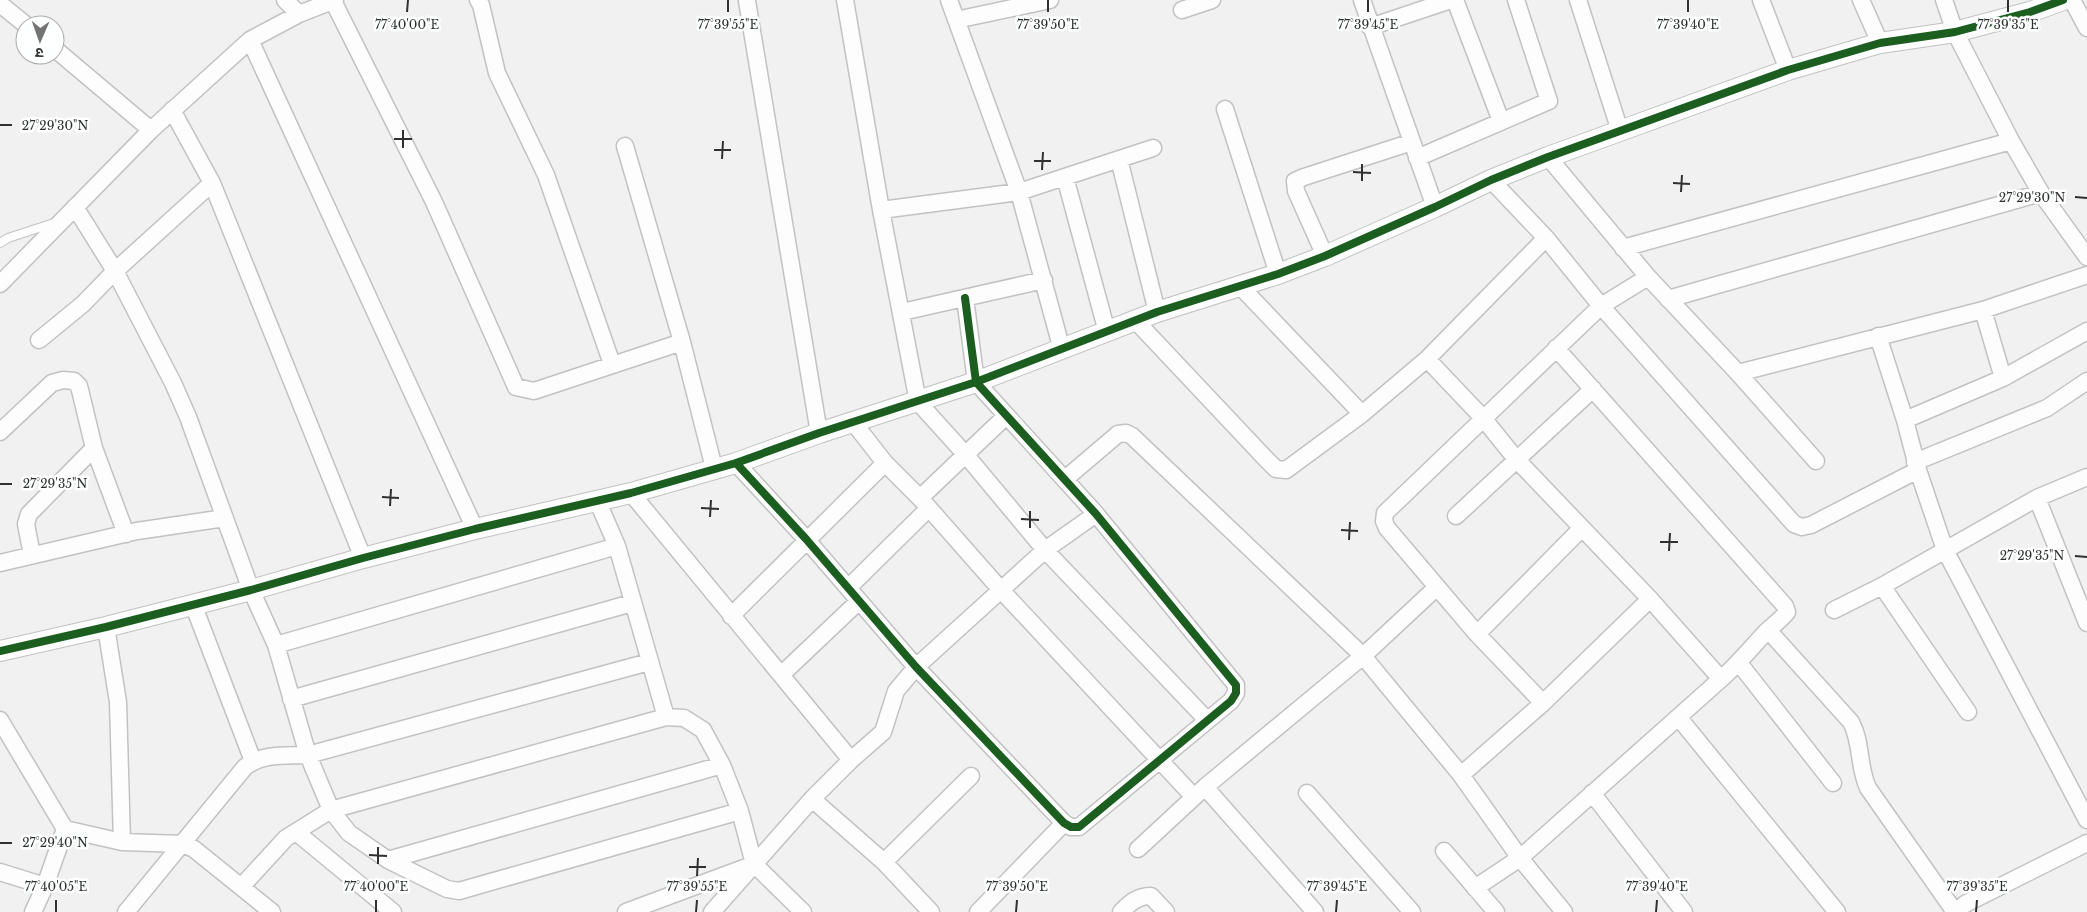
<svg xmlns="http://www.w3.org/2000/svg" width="2087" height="912" font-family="'Libre Baskerville','Noto Sans Devanagari',serif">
  <rect width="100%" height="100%" fill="#f1f1f1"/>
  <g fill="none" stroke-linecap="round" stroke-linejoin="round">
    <g stroke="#c2c2c3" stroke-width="10">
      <path id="service" d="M0 243 8 238 54 223"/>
    </g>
    <g stroke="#c2c2c3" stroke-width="19">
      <path id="minor" d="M285 0 299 14
        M478 0 481 5 497 73 546 175 612 364
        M845 0 881 210 918 402 965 454 1045 550 1207 720
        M949 0 1019 192 1062 350
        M1362 0 1435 207
        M1455 0 1501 121
        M1578 0 1620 131
        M1761 0 1788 70
        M1861 0 1880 43
        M1944 0 1955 32 2011 141 2041 193 2087 257
        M2072 0 2087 28
        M333 1 434 202 516 387 534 391 682 342
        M747 1 819 433
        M0 4 26 25
        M1182 10 1212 0
        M956 20 1050 0
        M1370 27 1451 0
        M250 40 475 529
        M55 49 151 130
        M1225 109 1278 274
        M172 110 212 183 363 558
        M625 146 682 342 714 468
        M1548 157 1648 277 1738 373 1816 461
        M1417 158 1549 101 1516 0
        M1119 159 1157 312
        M1065 177 1107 332
        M1491 180 1546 238 1601 306 1794 524 1802 527 1811 525 1918 470
        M75 207 115 271 173 383 188 417 251 590 276 645 308 755 331 810 349 833 388 860 447 889 459 891 740 811
        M881 210 1019 192 1153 148
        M1623 248 2011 141
        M1325 256 1296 191 1295 181 1304 177 1412 142
        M0 284 151 130 250 40 299 14 335 0
        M1240 286 1362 414
        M1668 299 2041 193
        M1983 310 2003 378
        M902 312 1044 280
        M1135 320 1265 458 1276 469 1286 470 1362 414 1427 359 1546 238
        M1878 336 1905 420 1918 470 1945 550 2087 820
        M39 340 83 304 115 271 212 183
        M1556 348 1785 606 1787 612C1781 620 1773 625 1766 632 1751 648 1738 664 1721 679
        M1427 359 1483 418 1516 459 1650 599 1721 679 1520 858 1475 888
        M1738 373 1983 310 2087 275
        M1905 420 2003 378 2087 331
        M853 422 885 463 920 498 1001 590 1194 797
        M0 432 52 383 63 380 74 381 79 386 94 448 126 534
        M1915 462 2047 408 2087 381
        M736 463 806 539 916 667 1064 823 1071 827H1079L1231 701 1236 693V685L1096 514 976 382 965 298
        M1065 479 1118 434 1126 433 1132 436 1363 656 1461 775 1520 858 1564 912
        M631 493 851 760
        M920 498 1006 416
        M2037 498 2087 623
        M597 500 617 546 666 717
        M1456 516 1593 389
        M32 555 26 524 29 514 94 448
        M0 563 137 531 225 518
        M1882 586 1968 712
        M848 588 929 508
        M193 604 253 761
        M1834 610 1882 586 2037 498 2087 477
        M731 616 885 463
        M106 627 118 702 122 842
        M1768 630 1851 722C1862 742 1858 767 1868 788L1955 912
        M1477 634 1581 529
        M276 645 617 546
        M1739 663 1833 783
        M781 675 859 601
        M291 699 632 603
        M1543 703 1477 634 1387 528 1384 521 1385 513 1601 306 1648 277
        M1679 718 1837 912
        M0 720 65 829 45 886 33 912
        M1461 775 1543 703 1650 599
        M1205 787 1315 912
        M1307 793 1412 912
        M1592 793 1684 912
        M812 799 884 862 931 912
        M65 829 122 842 183 844 194 849 272 912
        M296 832 393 912
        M1138 849 1205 787 1363 656 1437 587
        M1444 851 1496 912
        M388 860 722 765
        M884 862 971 776
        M0 872 45 886
        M241 887 286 838 331 810 666 717 684 718 703 730 722 765 740 811 754 864 803 912
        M126 912 245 767C263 753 286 756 308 755L649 662
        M626 912 752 865
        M712 912 812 799 851 760 883 732 896 691 916 667 1045 550 1096 514
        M978 912 1064 823
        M1121 912C1130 903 1137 896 1151 896L1166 912
        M1956 912 1965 904 2087 843"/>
    </g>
    <g stroke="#c2c2c3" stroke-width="22">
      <path id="tertiary" d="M0 651 106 627 251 590 363 558 475 529 631 493 736 463 819 433 976 382 1157 312 1278 274 1325 256 1435 207 1491 180 1548 157 1788 70 1880 43 1955 32 2030 12 2063 0"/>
    </g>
    <use href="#service" stroke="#fdfdfd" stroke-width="8"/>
    <use href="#minor" stroke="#fdfdfd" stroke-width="16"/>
    <use href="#tertiary" stroke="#fdfdfd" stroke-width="20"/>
    <g stroke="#feffff" stroke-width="11">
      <path id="cycleway" d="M736 463 806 539 916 667 1064 823 1071 827H1079L1231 701 1236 693V685L1096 514 976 382 965 298
        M0 651 106 627 251 590 363 558 475 529 631 493 736 463 819 433 976 382 1157 312 1278 274 1325 256 1435 207 1491 180 1548 157 1788 70 1880 43 1955 32 2030 12 2063 0"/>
    </g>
    <use href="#cycleway" stroke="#1b5e20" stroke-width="8"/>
  </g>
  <path fill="none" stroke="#303030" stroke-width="2" d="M407 12 408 0M728 12V0M1048 12V0M1368 12V0M1688 12V0M2008 12V0M0 125H12M394 139H412M403 148V130M714 150H731M722 159 723 141M1034 161H1051M1042 170 1043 152M1353 172 1371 173M1362 181V164M1673 183 1690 184M1681 192 1682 175M2075 197 2087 198M0 484H12M382 497 399 498M390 506 391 489M701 508 719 509M710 517 711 500M1021 519 1039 520M1030 528V511M1341 530 1358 531M1349 540 1350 522M1660 542H1678M1669 551 1670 533M2075 556 2087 557M0 843H12M369 855 387 856M378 864V847M689 867H706M697 876 698 858M56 912V900M376 912V900M696 912 697 900M1016 912 1017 900M1336 912 1337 900M1656 912 1657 900M1976 912 1977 900"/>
  <g font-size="12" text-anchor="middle" fill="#303030" stroke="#feffff" stroke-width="5" stroke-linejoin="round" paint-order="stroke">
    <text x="407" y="29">77°40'00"E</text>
    <text x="728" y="29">77°39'55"E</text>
    <text x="1048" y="29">77°39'50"E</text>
    <text x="1368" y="29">77°39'45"E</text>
    <text x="1688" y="29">77°39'40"E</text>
    <text x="2008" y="29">77°39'35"E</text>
    <text x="55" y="130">27°29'30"N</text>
    <text x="2032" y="202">27°29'30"N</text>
    <text x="55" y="488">27°29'35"N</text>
    <text x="2032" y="560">27°29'35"N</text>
    <text x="55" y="847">27°29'40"N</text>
    <text x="56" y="891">77°40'05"E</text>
    <text x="376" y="891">77°40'00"E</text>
    <text x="697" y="891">77°39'55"E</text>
    <text x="1017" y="891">77°39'50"E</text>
    <text x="1337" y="891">77°39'45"E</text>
    <text x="1657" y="891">77°39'40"E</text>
    <text x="1977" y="891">77°39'35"E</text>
  </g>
  <g transform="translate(40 40) rotate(182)"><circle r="24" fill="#feffff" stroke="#acacac"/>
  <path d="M0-4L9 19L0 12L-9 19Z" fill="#747474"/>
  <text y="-8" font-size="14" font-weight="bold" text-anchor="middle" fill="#303030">उ</text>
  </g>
</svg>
